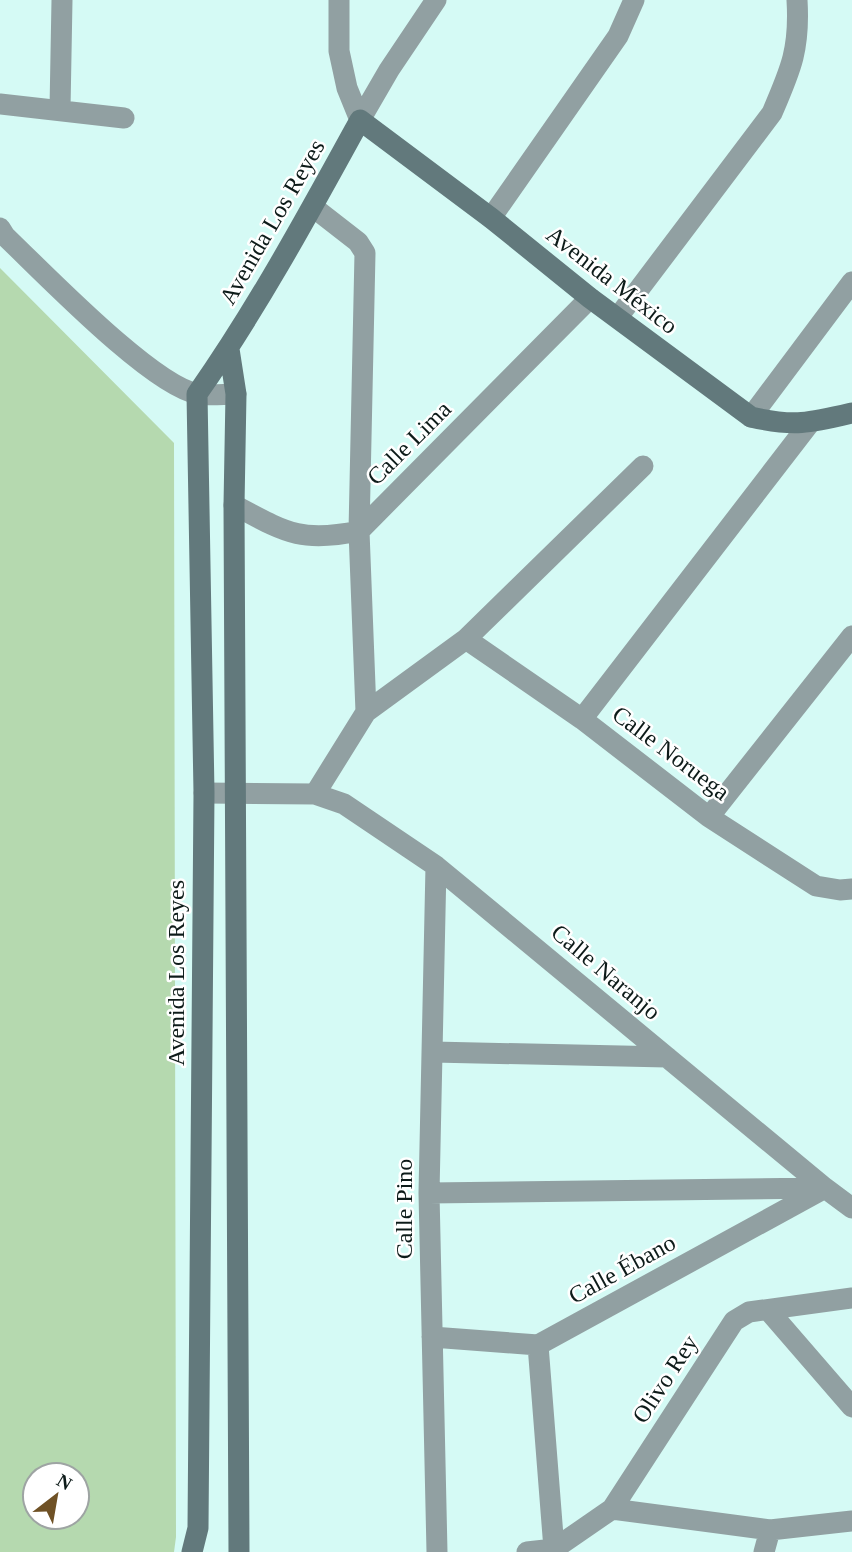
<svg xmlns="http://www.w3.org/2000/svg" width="852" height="1552" font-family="Georgia,serif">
  <rect width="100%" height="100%" fill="#d5faf5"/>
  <path fill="#b5d9af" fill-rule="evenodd" d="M0 268 174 443 176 1537 174 1552H0ZM35 1475H77V1517H35Z"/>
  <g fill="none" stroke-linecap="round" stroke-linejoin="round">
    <path stroke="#91a0a2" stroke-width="21" d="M339 0V51L347 88 360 120
      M0 104 124 118
      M60 109 62 0
      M360 120 389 70 436 0
      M313 207 358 242 365 253 359 531 366 712
      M491 218 618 36 634 0
      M0 228 5 236C43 272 152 386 198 394 210 396 224 394 236 394
      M618 317 772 113C791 69 800 49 797 0
      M751 417 852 282
      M234 505C285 532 300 543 359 531L590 298
      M466 639 582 719 709 817 816 886 840 890 852 889
      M582 719 809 424
      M204 793 315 794 366 712 466 639 643 466
      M315 794 344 804 436 866 825 1188 852 1208
      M709 817 852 636
      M436 866 429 1193 437 1552
      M433 1052 667 1057
      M429 1193 823 1188
      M769 1311 852 1407
      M432 1337 538 1345 825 1188
      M538 1345 554 1549
      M612 1509 770 1530 852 1521
      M527 1552 554 1549 612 1509 734 1321 749 1312 852 1298
      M764 1552 770 1530"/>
    <path stroke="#62797c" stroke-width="21" d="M229 349 236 394 234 505 239 1552
      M192 1552 198 1528 204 793 197 394C258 307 309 213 360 120L491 218 590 298 751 417C794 427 810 423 852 413"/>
  </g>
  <g text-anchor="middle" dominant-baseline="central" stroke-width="5" stroke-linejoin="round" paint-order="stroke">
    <g font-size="24" fill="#0d1b19" stroke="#fff">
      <text transform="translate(272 222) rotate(-60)">Avenida Los Reyes</text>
      <text transform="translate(612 280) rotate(38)">Avenida México</text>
      <text transform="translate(409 443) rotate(-45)">Calle Lima</text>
      <text transform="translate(671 753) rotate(37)">Calle Noruega</text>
      <text transform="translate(606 972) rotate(40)">Calle Naranjo</text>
      <text transform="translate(176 973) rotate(-90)">Avenida Los Reyes</text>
      <text transform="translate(404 1209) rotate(-90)">Calle Pino</text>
      <text transform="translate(622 1269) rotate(-29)">Calle Ébano</text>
      <text transform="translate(665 1379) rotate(-57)">Olivo Rey</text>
    </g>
  </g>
  <g transform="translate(56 1496) rotate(31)"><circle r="33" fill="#ffffff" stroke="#9ea4a3" stroke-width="2"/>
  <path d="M0-5L12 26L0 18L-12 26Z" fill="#6f5125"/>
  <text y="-10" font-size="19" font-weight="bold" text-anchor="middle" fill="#0d1b19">N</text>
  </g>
</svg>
